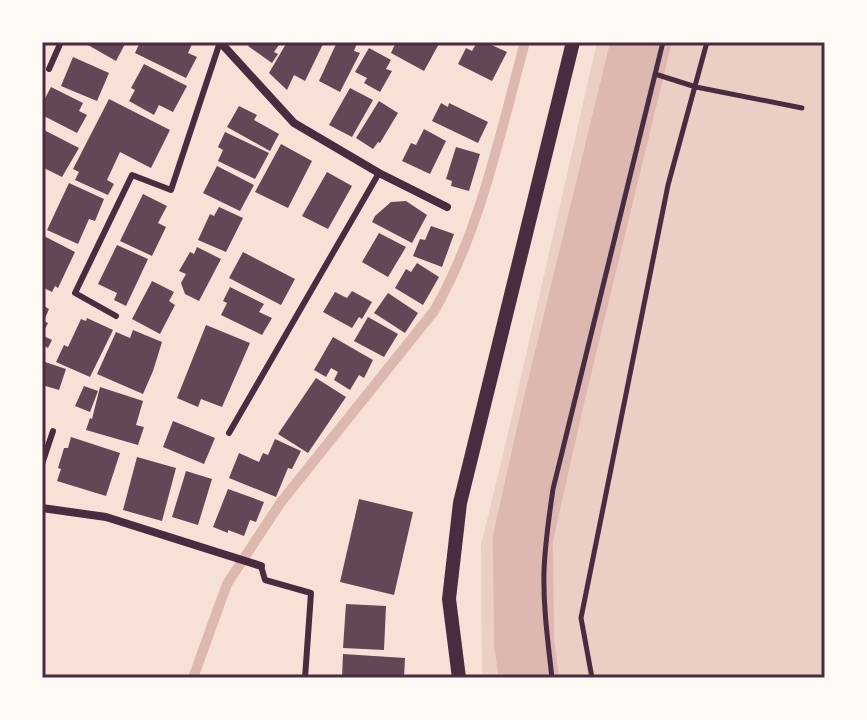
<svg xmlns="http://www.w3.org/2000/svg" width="867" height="720" font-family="Raleway,sans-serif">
  <rect width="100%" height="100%" fill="#f7e1d7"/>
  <path fill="#ebcfc5" d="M597 42H825V678H484L482 672 481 545 510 425Z"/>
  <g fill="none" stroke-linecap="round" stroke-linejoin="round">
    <path stroke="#dcb8b0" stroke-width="10" d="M193 678 227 584 281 502 434 311C480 232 501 130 525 42"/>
    <path stroke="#dcb8b0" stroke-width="60" d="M529 678 524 642 523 538 554 400 641 42"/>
  </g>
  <path fill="#644757" d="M89 42H126L116 61 88 45Z
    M140 42H193L188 53 197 57 186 78 135 53Z
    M251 42H281L274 52 278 54 272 63 248 46Z
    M287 42H324L305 81 294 75 287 90 269 73Z
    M337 42 357 43 354 51 360 53 340 92 319 81Z
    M396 42H440L424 71 391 53Z
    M477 42H485L507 52 492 81 458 64 466 48 472 51Z
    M369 48 391 60 386 69 392 71 380 92 364 83 367 78 355 72Z
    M73 57 109 73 97 101 61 86Z
    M144 64 187 86 173 112 159 105 154 115 129 101 135 90 131 88Z
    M51 87 83 103 79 111 87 115 77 133 42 115V104Z
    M350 88 373 100 352 137 329 125Z
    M109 99 170 130 151 168 120 152 107 180 114 184 108 195 75 180 79 172 73 169Z
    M379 101 398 113 380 143 378 142 373 149 356 138Z
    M441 103 448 107 449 103 488 122 478 143 432 121Z
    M239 106 257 115 254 120 279 134 270 151 227 127Z
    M424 129 446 141 430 174 402 161 411 143 416 145Z
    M44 130 79 148 62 177 42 167V133Z
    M225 132 269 153 255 179 218 161 223 150 218 147Z
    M281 144 312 161 288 208 255 192Z
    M456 147 480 154 469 191 451 186 452 181 446 179Z
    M217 166 254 185 240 211 203 193Z
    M327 172 352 186 328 229 302 216Z
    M69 183 104 199 95 221 89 219 78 244 47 230Z
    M143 194 167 206 158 223 166 227 152 256 120 241Z
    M406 201 427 215 412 243 372 222 375 216 391 202Z
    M219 207 243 218 226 252 198 240 210 214 214 216Z
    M431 226 454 234 442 267 413 256 420 239 425 240Z
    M379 233 406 247 388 277 362 262Z
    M42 235 75 252 58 288 55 286 52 292 42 287Z
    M117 245 148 259 126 306 114 300 117 293 98 284Z
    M197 247 221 259 199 301 185 294 181 283 186 274 179 271 190 252 194 254Z
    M243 252 295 279 281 305 229 278Z
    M417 263 439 277 423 305 395 288 406 269 411 272Z
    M152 281 174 292 169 301 175 305 160 334 132 319Z
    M230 287 264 304 259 312 272 318 262 335 221 315 227 303 223 301Z
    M352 291 372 302 362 319 359 317 352 328 323 312 335 292 347 298Z
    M388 293 418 313 405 333 374 313Z
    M42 305 49 309 44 321 48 323 42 335 52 340 48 348 42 345Z
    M368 317 398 334 384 357 354 341Z
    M87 318 113 330 90 377 56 362 64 345 68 347 81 319 86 321Z
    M206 325 250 343 222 407 201 399 198 407 177 398Z
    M133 330 162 342 153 371 143 394 97 374 116 332 130 338Z
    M333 337 373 360 364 378 359 375 350 390 334 380 338 372 331 368 326 377 314 370Z
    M42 361 66 369 59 390 42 385Z
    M316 378 346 397 308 453 278 434Z
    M84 386 98 391 90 412 75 406Z
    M100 387 143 401 136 425 144 427 138 445 86 430 90 418 92 419Z
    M173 421 215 438 204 464 163 447Z
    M71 437 120 453 106 496 57 481 61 469 58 468 64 448H68Z
    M275 439 301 451 292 469 288 468 276 497 229 478 239 453 259 462 263 453 268 455Z
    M137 457 176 468 162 521 123 510Z
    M186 471 212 479 198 525 172 517Z
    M228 489 264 502 256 522 250 520 244 536 228 530V533L213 527Z
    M359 499 413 512 394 595 340 582Z
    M346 604 386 606 384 650 343 648Z
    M343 654 405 658 404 678H342Z"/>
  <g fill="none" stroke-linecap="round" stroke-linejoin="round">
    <path stroke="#4a2c40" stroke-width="5" d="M655 74 696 87 802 108
      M552 678C548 642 543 607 544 571 545 544 549 516 553 489L663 42
      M592 678 581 618 668 185 707 42"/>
    <path stroke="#4a2c40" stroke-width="6" d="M49 69 61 42
      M116 316 75 293 132 175 171 190 220 42
      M229 433 379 173
      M42 464 53 431
      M261 566 265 580 311 593 305 678"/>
    <path stroke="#4a2c40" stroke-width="8" d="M220 42 294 123 379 173 447 207
      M42 508 106 517 261 566"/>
    <path stroke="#4a2c40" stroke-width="14" d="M459 678 449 599 460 503 573 42"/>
  </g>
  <rect width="867" height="720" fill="none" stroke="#fffaf5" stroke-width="88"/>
  <rect x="44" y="44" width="779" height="632" fill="none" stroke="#4a2c40" stroke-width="3"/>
</svg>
